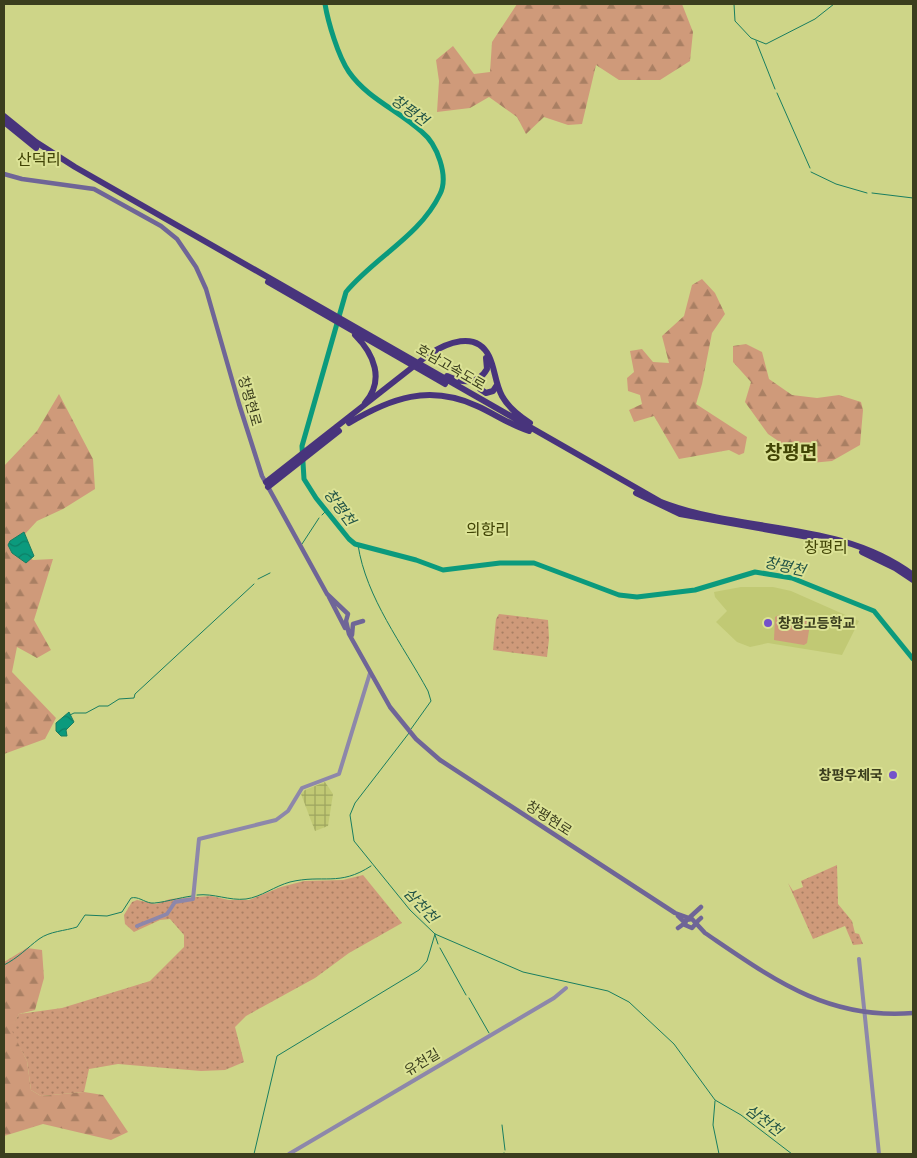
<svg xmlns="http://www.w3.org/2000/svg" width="917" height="1158" font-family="'Source Serif 4','Noto Sans KR',serif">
  <defs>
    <pattern id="industrial-grid" width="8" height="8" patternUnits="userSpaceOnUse" patternTransform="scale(1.25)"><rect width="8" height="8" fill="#c1c974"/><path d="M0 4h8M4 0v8" fill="none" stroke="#9ea55f"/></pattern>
    <pattern id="green-dots" width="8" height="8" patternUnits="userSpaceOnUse" patternTransform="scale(1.25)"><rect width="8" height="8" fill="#cf9a7a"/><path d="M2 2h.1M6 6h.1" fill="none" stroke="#a97f63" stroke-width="1.8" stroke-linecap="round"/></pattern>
    <pattern id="forest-firs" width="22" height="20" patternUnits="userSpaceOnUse" patternTransform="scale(1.25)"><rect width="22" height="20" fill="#cf9a7a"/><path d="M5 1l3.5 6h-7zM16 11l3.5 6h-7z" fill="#a97f63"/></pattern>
    <pattern id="water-waves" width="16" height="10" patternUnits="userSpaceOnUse" patternTransform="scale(1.25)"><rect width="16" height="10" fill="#0b9a7d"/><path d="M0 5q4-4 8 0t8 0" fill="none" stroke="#0c7f66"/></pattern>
  </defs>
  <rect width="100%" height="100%" fill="#ced588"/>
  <path fill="#c1c974" d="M741 587H773L791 591 859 621 842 655 768 643 750 647 737 642 716 622 727 611 715 597 714 592Z"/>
  <path fill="url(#industrial-grid)" d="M325 782 333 794 328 826 315 831 301 794 305 790Z"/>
  <path fill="url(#green-dots)" d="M499 614 548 620 549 639 547 657 493 650 496 619Z
    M837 865 838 904 852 921 855 933 859 934 863 944 853 945 845 926 813 939 788 883 793 891 803 887 801 881Z
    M363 875 402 923 349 953 315 978 246 1016 235 1027 244 1062 225 1070 201 1071 118 1064 89 1069 84 1092 41 1096 31 1090 27 1061 10 1029 19 1014 62 1008 150 981 184 947V935L170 919 160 920 134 932 125 924 124 915 132 902 137 900 156 904 170 899 211 896 229 900H249L281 887 304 881 343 880Z"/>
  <path fill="url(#forest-firs)" d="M517 4H682L693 32 690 61 660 80H619L596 65 582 124 568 125 544 117 526 134 517 117 489 97 470 108 437 112 439 81 436 60 453 46 474 74 490 72 492 42Z
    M702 279 715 293 725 314 712 333 702 384 696 404 747 437 744 453 739 455 729 450 679 459 654 416 634 422 629 410 642 404 640 395 628 391 627 378 634 372 630 351 642 349 653 362 669 363 662 336 684 316 692 285Z
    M746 344 762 352 769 379 792 395 817 398 839 395 861 402 863 410 860 445 832 461 811 463 768 434 745 402 751 382 733 362V346Z
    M59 394 93 459 95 489 63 509 37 521 14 546 33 560 53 559 34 620 51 650 37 658 17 647 12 672 56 718 45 739 4 754V466L37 431Z
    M27 948 42 950 44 978 35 1010 19 1014 11 1029 27 1061 31 1090 41 1096 84 1092 103 1095 128 1132 111 1140 43 1124 4 1136V962Z"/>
  <path fill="#cf9a7a" d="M779 615 806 620 810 624 807 643 804 645 774 640 775 617Z"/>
  <path fill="url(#water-waves)" stroke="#197e60" d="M24 532 34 556 26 563 12 553 8 545 10 541Z
    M69 712 74 722 66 730 67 736H61L56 731V723Z"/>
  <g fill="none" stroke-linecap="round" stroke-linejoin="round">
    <path stroke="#197e60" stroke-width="1" d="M734 4 735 21 751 38 766 44 815 19 834 4
      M756 41 775 89
      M777 93 810 168
      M811 172 836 184 867 193
      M872 193 913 198
      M322 515 326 511
      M302 544 319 518
      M358 545C366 598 403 645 428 691L431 701 411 729
      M258 579 270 573
      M70 715 74 713H86L99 706H108L119 699 134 698 135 694 254 584
      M409 733 355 803 350 815 354 841 410 910 435 934 523 972 608 991 629 1002 674 1044 715 1100 741 1115 792 1154
      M197 895C214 893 229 901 246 899 261 897 275 886 290 882 323 874 339 887 371 866
      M435 935 438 944
      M440 948 466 995
      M4 965C18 958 27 948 39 939 50 931 65 931 77 927L85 915 107 916 122 912 131 898C138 896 144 902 151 903 158 904 182 897 192 896
      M469 998 489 1033
      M715 1101 713 1125 719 1154
      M502 1125 505 1150
      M254 1154 277 1056 419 970 427 961 435 934
      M502 1154 504 1153"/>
    <path stroke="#0b9a7d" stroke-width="5" d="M325 4C328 22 338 56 349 72 368 99 398 110 422 132 437 144 449 176 440 194 420 236 375 257 346 292L302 446 304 479 316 498 349 539 355 544 416 560 443 570 500 563H534L619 595 637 597 695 590 755 572 792 578 874 611 913 659"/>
    <path stroke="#8d87aa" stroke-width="4" d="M137 926 167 914 175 902 193 899 199 839 276 820 288 811 302 788 339 774 370 673
      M859 959 879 1154
      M289 1154 554 998 566 988"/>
    <path stroke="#6f6597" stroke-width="4.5" d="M4 174 22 179 94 189 161 226 177 239 196 267 206 289 239 404 262 476 327 594 348 614 346 621 349 634 390 707 416 739 440 760 675 913 689 918 701 907
      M329 597 345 628
      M352 635 353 624 363 621
      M678 916 685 923 678 928
      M701 918C697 921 695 925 692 928L685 925 686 920 692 919 705 933C773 979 827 1020 913 1013"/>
    <path stroke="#48347c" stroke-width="6" d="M4 116 36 142 75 167 661 502C744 534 839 520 913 575
      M4 122 36 148
      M268 282 445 384
      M355 335C374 354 385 380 365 403
      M447 376C462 383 478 385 487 369L486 358
      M479 379 480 389 486 393 493 391 497 385
      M349 423C391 398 429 384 477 406 495 414 510 425 529 431
      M266 482 428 355C446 343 476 330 489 356 495 368 495 383 502 396 508 407 519 416 530 423
      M268 487 339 431
      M636 493 680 514 814 538
      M862 552 895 568 913 580"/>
  </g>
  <g fill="#7451ca" stroke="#dbe295" stroke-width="2">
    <circle cx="768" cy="623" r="5"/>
    <circle cx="893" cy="775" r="5"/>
  </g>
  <g text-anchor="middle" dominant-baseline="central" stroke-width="4" stroke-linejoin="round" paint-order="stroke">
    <g font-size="14" fill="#3b3e1e" stroke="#dbe295">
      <text transform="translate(451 367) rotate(30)">호남고속도로</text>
      <text transform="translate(250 401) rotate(74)">창평현로</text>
      <text transform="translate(549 818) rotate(33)">창평현로</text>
      <text transform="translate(422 1062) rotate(-31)">유천길</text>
    </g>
    <g font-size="14" font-weight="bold" fill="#3b3e1e" stroke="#dbe295" text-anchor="start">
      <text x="778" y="623">창평고등학교</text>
      <text x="883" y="775" text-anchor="end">창평우체국</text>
    </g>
    <g font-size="15" font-style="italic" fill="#235447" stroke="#dbe295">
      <text transform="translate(410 110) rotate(36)">창평천</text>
      <text transform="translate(340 507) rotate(53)">창평천</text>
      <text transform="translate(785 566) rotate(13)">창평천</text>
      <text transform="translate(421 905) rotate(47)">삼천천</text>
      <text transform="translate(764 1120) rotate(37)">삼천천</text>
    </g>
    <g font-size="16" fill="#414405" stroke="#dbe295">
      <text x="39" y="159">산덕리</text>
      <text x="488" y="529">의항리</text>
      <text x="826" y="547">창평리</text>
    </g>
    <g font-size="19" font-weight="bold" fill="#414405" stroke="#dbe295">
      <text x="791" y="452">창평면</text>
    </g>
  </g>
  <rect width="917" height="1158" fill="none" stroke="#3b3e1e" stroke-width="10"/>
</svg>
